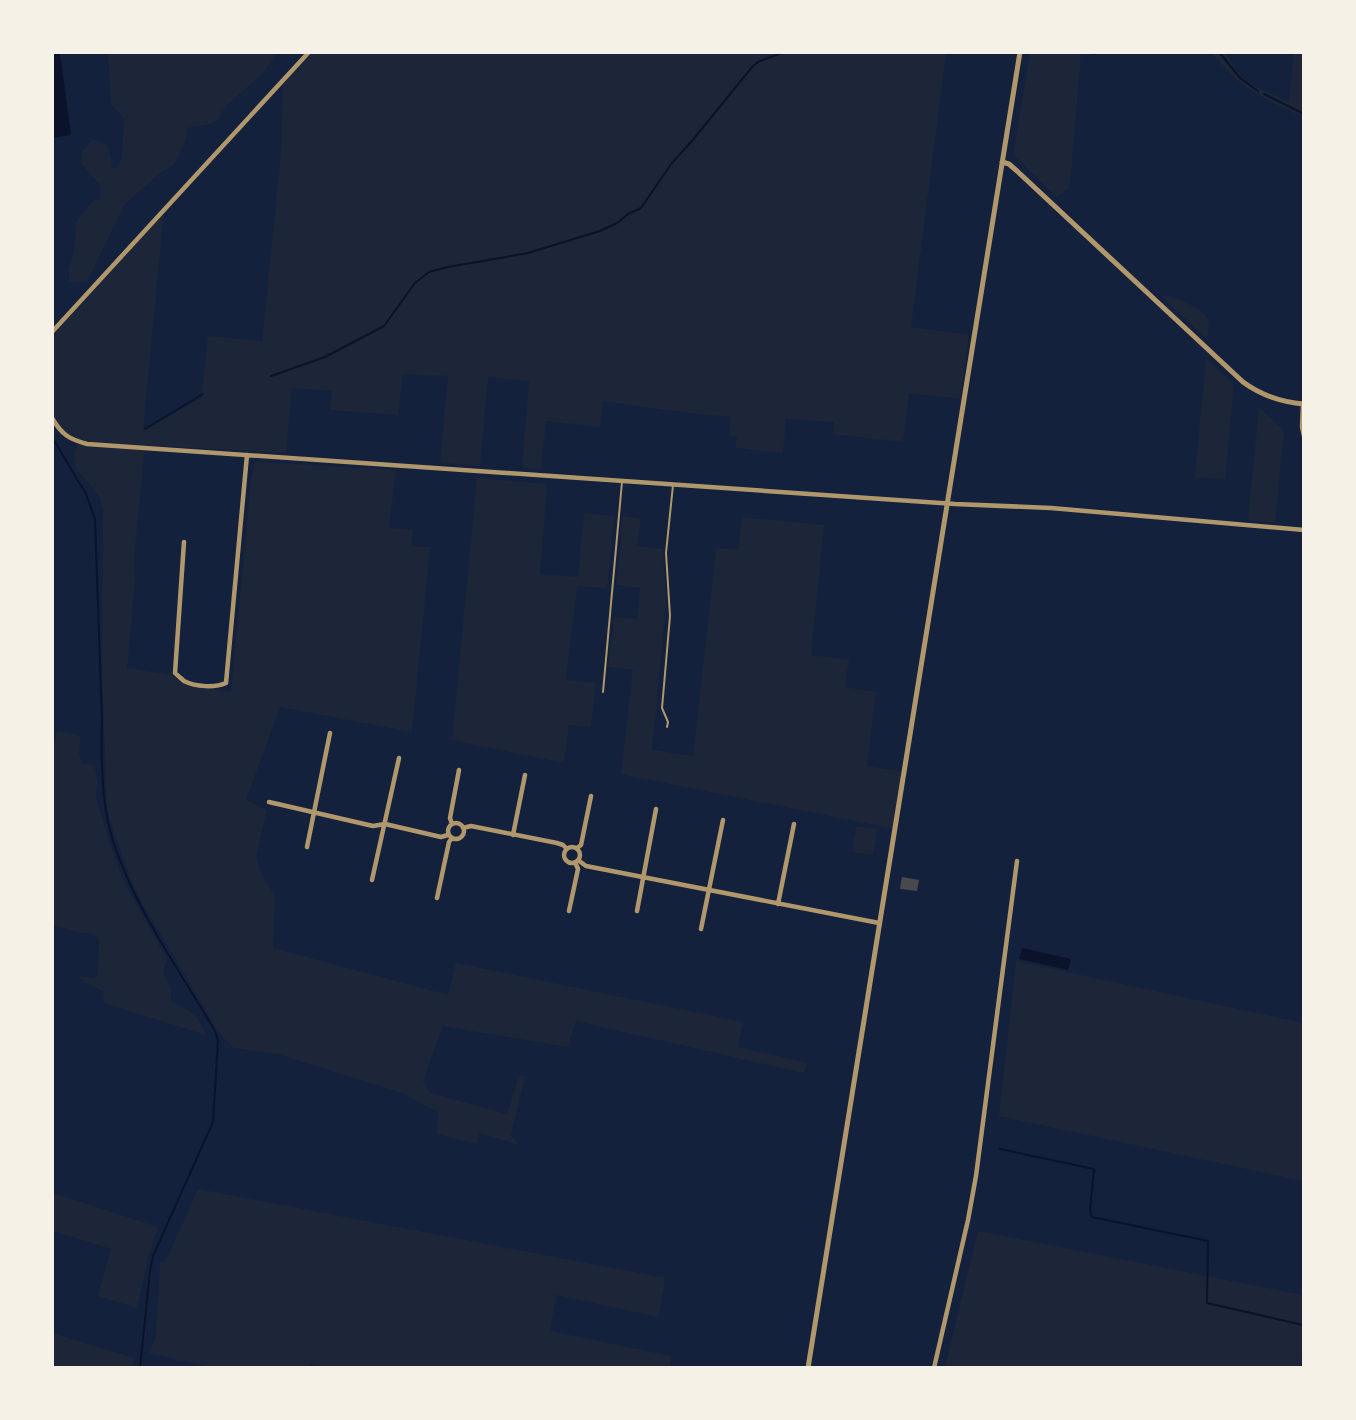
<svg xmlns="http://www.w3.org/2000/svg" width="1356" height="1420" font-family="Karla,sans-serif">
  <rect width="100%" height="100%" fill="#14213d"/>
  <path fill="#1d2539" d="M108 53H277L262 74 226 106 217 121 206 125 187 128 186 140 174 164 159 174 124 205 87 282H69V268L74 251 76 222 93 201 100 199V185L81 163 82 151 93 139 107 145 111 156V166L115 169 122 158 124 119 111 103Z
    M303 53H946L911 327 969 335 960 399 909 393 903 442 833 434 834 422 786 419 783 453 736 448 737 436H729L731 417 681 412 603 401 600 427 546 421 541 469 522 468 529 381 488 377 480 466 440 462 448 376 403 374 398 415 330 410 332 391 292 388 286 453 145 445 134 559 135 580 127 668 172 675 185 684 231 692 251 480 254 464 257 462 396 470 389 528 413 530 411 546 430 547 412 732 280 707 246 800 267 810 256 857 261 873 275 896 273 948 448 995 456 963 743 1022 738 1047 807 1063 804 1073 576 1021 568 1047 443 1026 423 1081 430 1093 507 1114 519 1075 525 1077 511 1135 519 1145 479 1133 477 1144 437 1134 438 1112 402 1093 278 1054 234 1048 220 1034 144 906 130 878 110 820 107 810 102 671 103 509 99 496 76 468 74 453 80 442 70 439 53 418 52 332 164 210 143 431 201 398 208 336 262 341 281 153 283 82 305 57Z
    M1030 53H1081L1070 184 1068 189 1057 197 1013 155Z
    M1212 53H1225C1230 59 1233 66 1237 72 1247 85 1274 95 1289 102L1294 53H1303V117C1279 105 1251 94 1231 74 1224 67 1218 60 1212 53Z
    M1167 295C1180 301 1202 306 1208 320 1210 326 1208 333 1207 338L1199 332 1162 297Z
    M1206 358 1234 385 1225 479 1195 477Z
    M1259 407 1284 431 1275 523 1248 520Z
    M477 478 547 484 540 574 578 577 584 513 614 516 607 588 577 586 566 680 596 683 591 727 569 725 564 763 452 740Z
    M623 516 641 519 637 546 663 549 666 602 652 750 693 756 716 548 738 550 742 517 824 525 811 655 849 660 845 687 876 692 867 766 899 771 903 774 895 829 621 774 633 670 608 667 614 617 637 619 640 588 616 585Z
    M57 731 80 736 79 753 82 763 95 766 98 788 95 794 111 847 124 882 167 959 163 973 171 989V1001C191 1012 197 1013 206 1035L104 1003 103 991 80 980V976L93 978 98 975 99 938 91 933H82L53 925 52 755Z
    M856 826 877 829 873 855 852 852Z
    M1016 961 1303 1023V1181L999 1116Z
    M198 1189 665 1278 659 1317 556 1295 550 1331 671 1356 670 1367 328 1368 310 1364V1368L210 1367 149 1353 156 1336 160 1262 165 1263Z
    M53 1193 158 1227 148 1259 137 1308 98 1296 111 1249 53 1231Z
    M978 1231 1303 1295 1304 1337 1300 1367H945Z
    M52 1333 134 1358 133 1367H53Z"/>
  <path fill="#0b132b" d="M53 52 60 53 71 135 53 138Z
    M1022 948 1071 959 1068 970 1019 959Z"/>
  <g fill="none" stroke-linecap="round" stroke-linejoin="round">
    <path stroke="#0b132b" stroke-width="2" d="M1219 52 1240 78 1258 91
      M1094 54 1099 52
      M1264 94 1304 114
      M271 376 325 357 384 326 415 283 429 272 448 267 528 253 600 231 617 223 628 214 641 208 671 164 691 142 753 66 758 62 784 52
      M145 429 203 394
      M52 437 86 494 95 519 102 720C101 754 101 789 108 822 125 895 177 966 215 1031L218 1041 213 1122 153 1256 150 1271 140 1368
      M1000 1149 1094 1169 1090 1210 1092 1217 1208 1241 1207 1303 1303 1325"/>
  </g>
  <path fill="#48494c" d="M902 877 919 880 917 891 900 889Z"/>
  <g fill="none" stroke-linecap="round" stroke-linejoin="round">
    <path stroke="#b1986c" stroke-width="2" d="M603 692 622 482
      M667 727 668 722 662 708 670 616 666 553 673 485"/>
    <path stroke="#b1986c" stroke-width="4.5" d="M52 332 309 52
      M1303 404 1302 427 1304 436
      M52 418C62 435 69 439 87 444L955 504 1051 508 1304 530
      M184 542 175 673C176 674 183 680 184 681 196 687 215 688 226 683L247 455
      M269 802 373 826 385 824 441 837 448 835
      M448 831a8 8 0 1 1 16 0a8 8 0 1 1-16 0Z
      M452 824 450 818 459 770
      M463 828 471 826 557 843 563 845 567 849
      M513 835 525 775
      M307 847 330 733
      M564 855a8 8 0 1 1 16 0a8 8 0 1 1-16 0Z
      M577 848 581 845 591 796
      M578 860 586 866 879 923
      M372 880 399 758
      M437 898 449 842 452 838
      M778 904 794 824
      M569 911 578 869 575 862
      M637 911 656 809
      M701 929 723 820
      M934 1368 968 1220 976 1176 1017 861"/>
    <path stroke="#b1986c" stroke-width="5" d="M1002 162 1009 164 1017 171 1243 382C1262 396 1281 402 1304 404
      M808 1368 1020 52"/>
  </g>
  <rect width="1356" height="1420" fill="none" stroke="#f6f1e7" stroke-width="108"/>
</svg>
